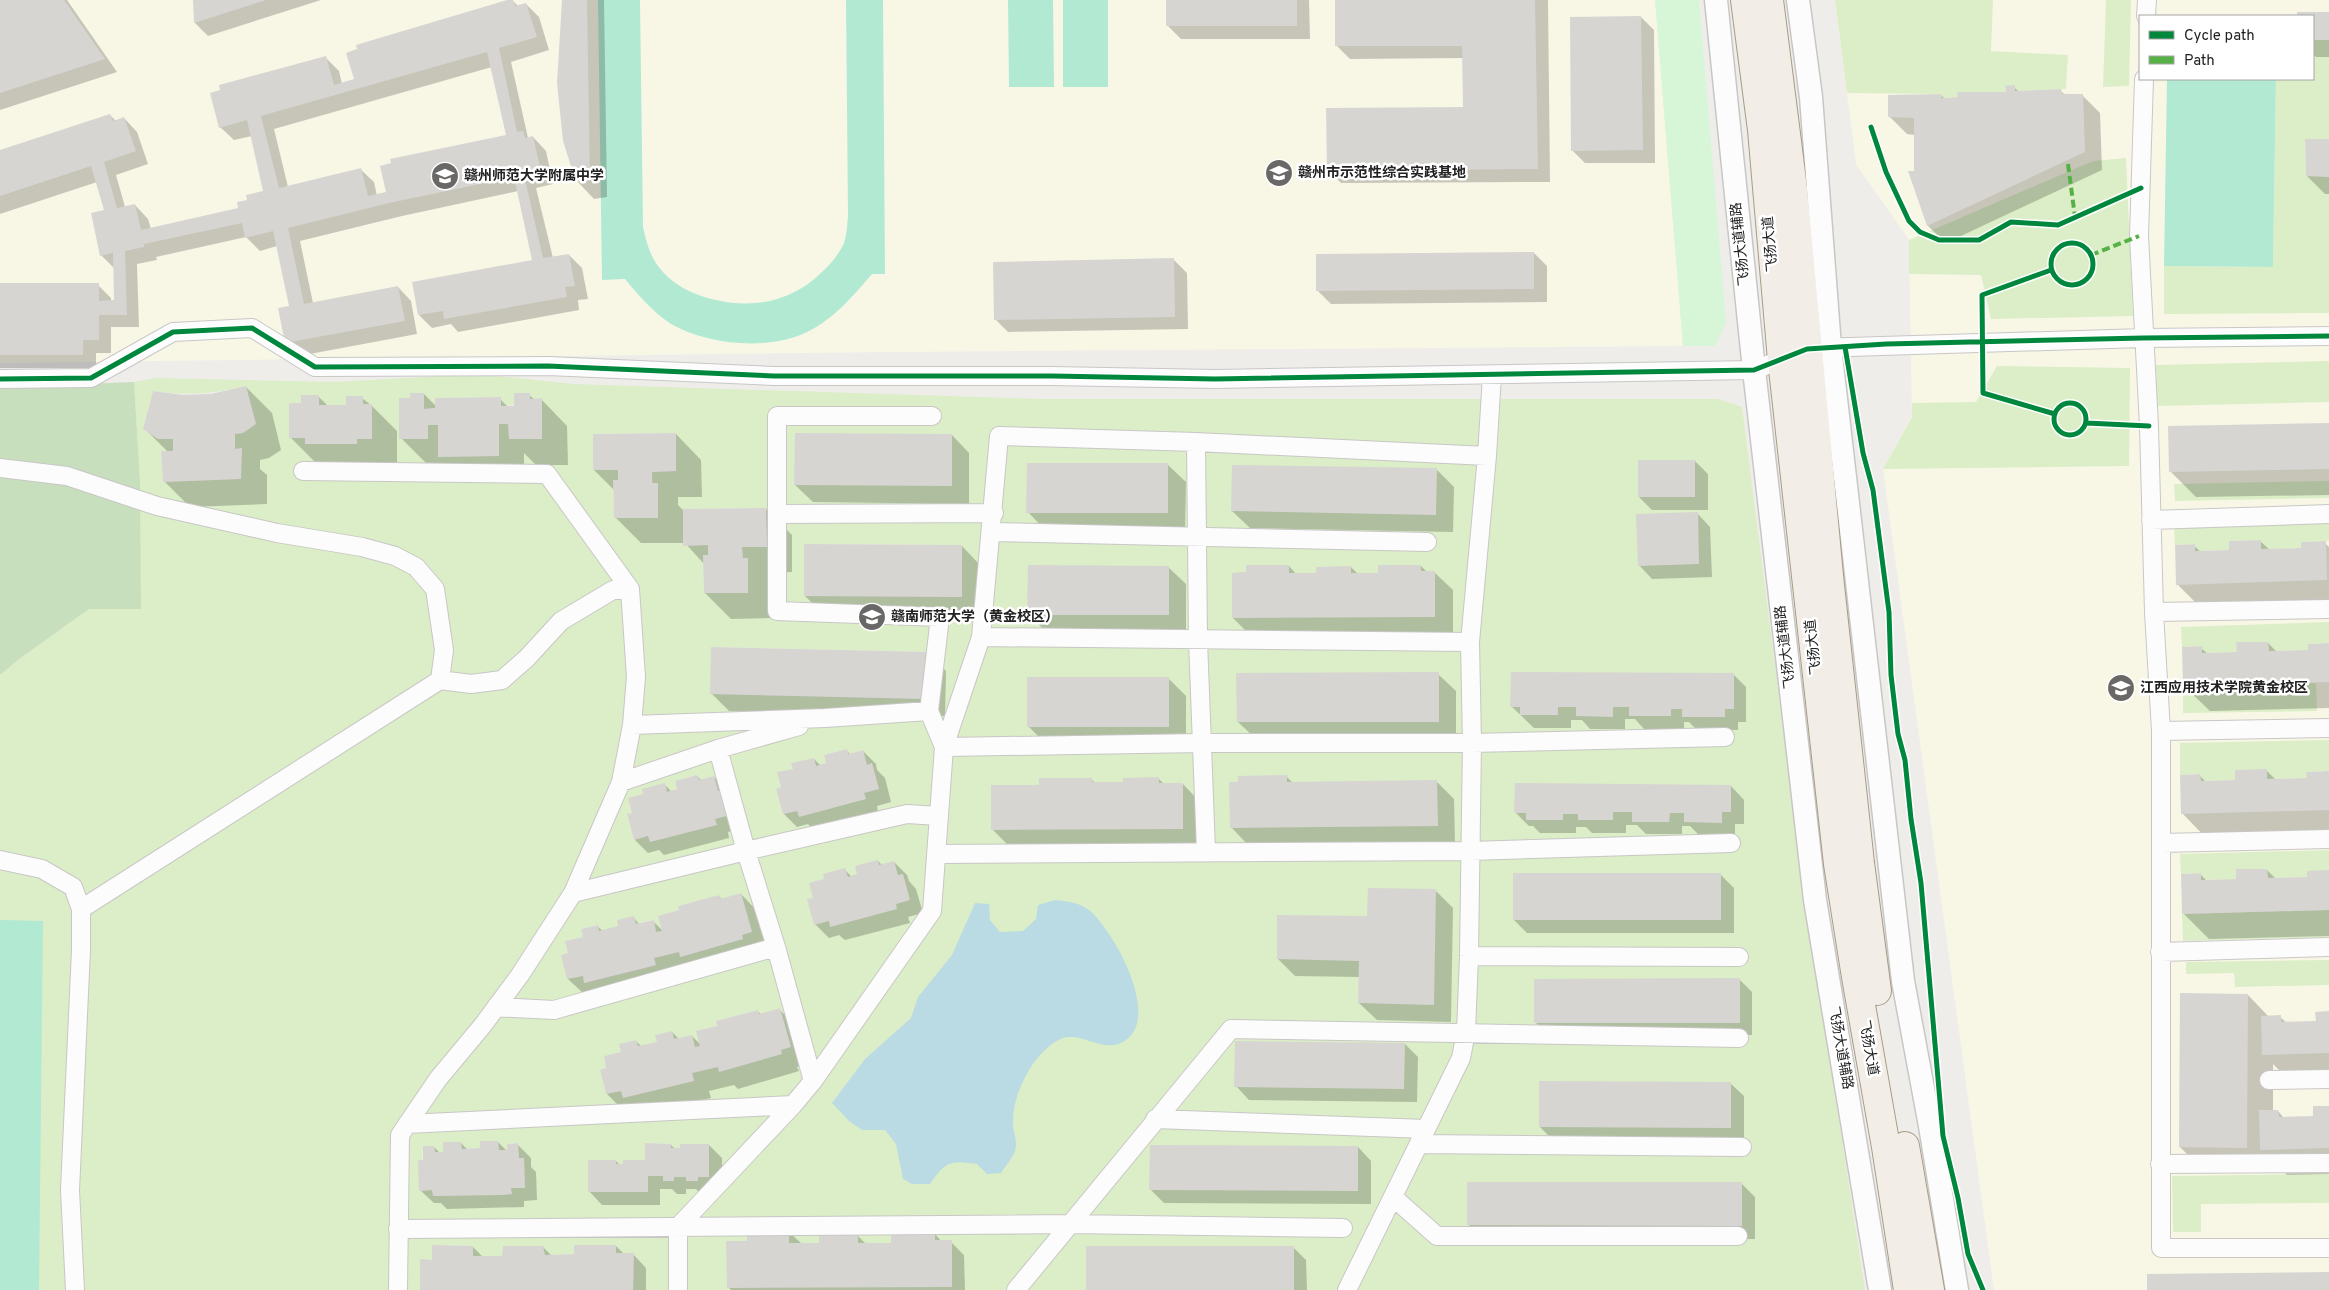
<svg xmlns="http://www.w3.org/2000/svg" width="2329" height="1290" font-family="Overpass,'Noto Sans SC',sans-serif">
  <rect width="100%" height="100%" fill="#efedea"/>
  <path fill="#f8f7e6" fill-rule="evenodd" d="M0 0H1655L1683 346 892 352 0 363Z
    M1835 0H2329V1290H1994L1883 469 1912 416 1909 240 1856 164ZM2140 16H2313V79H2140Z"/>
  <path fill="#dbeec7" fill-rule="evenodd" d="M1835 0H1993L1991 51 2068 55 2066 89 2015 91V86H2005L2006 92H1958V97L1942 98 1941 94 1847 93Z
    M2106 0H2131L2129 86 2103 87Z
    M2313 40H2329V139H2305L2306 176 2329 177V313L2164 314V266L2273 267 2276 79H2313Z
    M2126 158 2133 316 1991 319 1981 275 1909 274V240L2093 161Z
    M2329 361V402L2157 406 2156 365Z
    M1997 366 2130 368 2129 466 1883 469 1912 417V403L1976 402Z
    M480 374 573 384 1039 399H1718L1742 407 1805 899 1865 1290H633L634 1253H616V1245H574V1254L545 1255 543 1246H503L502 1256H473V1246L433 1245 432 1260H420V1290H0V675L19 659 89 609H141L140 481 134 382 156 378 335 382ZM246 386 256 424 243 433 235 434V449H241V479L163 482 161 452 173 451V439H158L143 429 153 391C188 396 212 394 246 386ZM410 393H424V409L435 408V398L500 397 501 406C516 406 527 399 542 398V439H509L508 424H499V456L438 457V425H428V439H400L399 398H410ZM302 395H318L319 405H346V396L363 404H372V439L289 438V403H301ZM676 433V471L652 472 658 518H614L613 480H618V470H593V434ZM766 508 767 547H742L743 558 748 559V593H704L703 556 708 555V545L684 546 683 509ZM804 544 962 545V597L804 596ZM712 647 928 652 927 699 711 694ZM846 749 848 754 863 750 867 765 872 764 879 789 864 793 866 799 783 814 776 789 781 787 778 772 793 769 792 763 814 758 816 766 826 763 824 755ZM697 775 699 780 714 776 718 791 723 789 715 819 716 825 650 842 648 836 634 840 627 815 632 813 643 794 665 784 667 792 677 789 675 781ZM741 893 752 931 742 935 743 939 681 957 679 952 654 958 655 966 585 983 583 976 567 979 562 955 568 953 565 941 583 937 581 929 597 925 599 931 653 920 656 932 662 931 658 916 679 910 678 906 719 895 720 899ZM780 1008 781 1050 719 1071 718 1067 692 1073 694 1081 623 1097 621 1091 606 1094 600 1070 606 1068 604 1056 621 1052 620 1044 636 1040 638 1046 657 1042 656 1035 672 1031 674 1039 692 1035 695 1047 700 1046 697 1031 717 1026 716 1021 757 1010 759 1014ZM480 1141H498L499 1150H507V1144L518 1143 519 1158H524L525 1187 511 1188V1194L433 1196 432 1190 420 1191 423 1146H434L435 1152H443V1142H461L462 1149 480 1148ZM646 1143 671 1144V1148H680V1144H709V1176L698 1177 697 1181H686V1177H674L673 1181H663V1176H648V1192H588V1160H616V1164H623L624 1160H645Z
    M2329 481V498L2175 501 2174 484Z
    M2329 521V541L2301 542V548L2261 549V540L2230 541 2229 550 2195 551V544L2175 545 2174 525Z
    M2329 622V643L2308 644V650L2269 651 2268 642H2237V652L2202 653V646L2182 647 2181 627Z
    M2316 683 2317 711 2183 713V686Z
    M2329 740V771L2307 772V778L2267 779 2235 770V780L2201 781 2200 774 2180 775V743Z
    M2329 850V870L2307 877 2268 878 2267 869H2236V879L2201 880V873L2181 874 2180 854Z
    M2329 910V937L2183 941 2182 914Z
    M2329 960V985L2235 987 2234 973 2186 974V962Z
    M2329 1174V1203L2201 1204V1232H2173L2172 1176Z"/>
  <path fill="#c8dfbd" d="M134 382 140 481 141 609H89L19 659 0 675V387Z"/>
  <path fill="#d6f6d7" d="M1655 0H1699L1726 322 1715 346H1683Z"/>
  <path fill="#b2e9d3" d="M598 0H640L643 227C646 240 649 254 658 266 672 285 693 295 716 300 755 309 792 301 821 273 830 265 839 254 844 243 847 235 847 225 848 216L846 0H883L885 274H872C853 296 834 319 807 332 770 351 707 345 671 324 653 312 638 295 625 279L602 280Z
    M1008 0H1053L1054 87H1009Z
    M1063 0H1108V87H1063Z
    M2167 79H2276L2273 267 2164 266Z
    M0 920 43 921 39 1290H0Z"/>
  <path fill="#bbdbe4" d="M1055 900C1086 903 1091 908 1109 934 1125 957 1159 1025 1121 1043 1104 1051 1086 1036 1069 1037 1054 1038 1039 1055 1031 1067 1021 1083 1012 1104 1013 1124 1013 1131 1017 1140 1016 1146 1015 1156 1006 1165 1001 1173L987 1174 977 1164C950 1161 946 1161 930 1184H912L903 1179 896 1144 885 1130H862L849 1121 832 1103 865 1059 911 1018 918 997 952 955 975 903 989 904 990 920 1000 932 1023 931 1036 919 1038 905Z"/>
  <path fill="#0003" fill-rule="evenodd" d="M0 0H67L117 72 0 110Z
    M194 0H321L208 36 195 23Z
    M512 0 518 6 526 4 539 17 549 50 511 62 528 138 533 137 546 151 553 184 536 188 553 258 569 255 582 268 588 299 578 300 579 310 458 332 451 324 432 328 419 315 534 261 518 191 402 216 300 241 313 303 398 287 411 301 417 334 299 356 286 343 291 307 277 246 260 251 246 237 156 257 157 260 137 264 139 327H111V353H96V368H0V285H98L111 298V302H115V269L101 255 105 211 97 182 0 214V151L110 115 116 121 124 118 137 132 148 164 116 175 125 207 135 205 148 219 151 229 239 209 265 192 252 136 234 140 220 127 326 58 339 71 342 84 356 80ZM492 67 508 136 387 193 377 196 374 182 360 169 288 187 274 129Z
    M563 0H604L607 197 594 199 577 181 558 83Z
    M1167 0H1309L1310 39H1181L1168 26Z
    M1336 0H1548L1550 182 1341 183 1328 170 1464 108 1463 58 1350 59 1337 46Z
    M2298 13 2329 14V57H2316L2313 54V16H2298Z
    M1641 17 1654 30 1655 163H1585L1572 150Z
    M2014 87 2019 92 2060 90 2066 96H2083L2100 113 2102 170 1946 243 1928 226 1910 172H1915V135L1907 134 1890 117 1941 95 1945 99 2007 93Z
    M2329 140V194H2325L2307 176Z
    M1534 253 1547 266V302L1331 304 1317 290Z
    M1174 260 1187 273 1188 329 1008 332 995 319Z
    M246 387 272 413 281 450 269 458 260 460V469L267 475V504L190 507 164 481 168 452 144 428 183 396 212 395Z
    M424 394 436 406 500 399 508 407H516L529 395 535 400H542L567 426 568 465H536L524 453V482H465L447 464H427L401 438 411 399Z
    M318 396 328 406H347L362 398 372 406 397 431V465L316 463 290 437 303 404Z
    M2329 424V495L2196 497 2170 471Z
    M676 434 701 460 702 497H678V505L683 510 766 509 792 535V572L768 573V580L773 585 774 618 731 619 705 593V565L685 543H641L615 517 614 490 594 470Z
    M952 435 969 453V504L813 502 795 485Z
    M1695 461 1708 474V510H1652L1639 497Z
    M1168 465 1186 482 1185 530H1045L1028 512Z
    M1436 469 1454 487 1453 532 1250 528 1232 511Z
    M1697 513 1710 527 1712 577 1652 579 1639 565Z
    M2260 541 2270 550 2302 549 2325 543 2329 547V606L2203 610 2177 584 2194 546 2201 552 2231 551Z
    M962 546 979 564V615L823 614 805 596Z
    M1289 566 1297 575H1317L1351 567 1358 574H1379L1421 566 1428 573H1435L1453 590V634L1251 636 1233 618Z
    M1168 567 1186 584V632H1046L1029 614Z
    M2268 643 2277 652 2310 651 2329 645V708L2210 711 2184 686 2201 648 2208 654 2238 653Z
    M928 653 946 671 945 716 729 711 711 693Z
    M1438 674 1456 691V739H1256L1238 722Z
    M1733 674 1746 687V722H1738V730L1696 729 1689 722H1684V729H1644L1635 719H1625V729H1590L1582 720H1571V728H1534L1512 707Z
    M1168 678 1186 696V744H1046L1028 726Z
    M846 750 851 755 863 751 876 764 877 770 885 778 891 802 877 806 878 812 813 829 808 824 797 827 784 814 783 788 794 769 814 759 821 766 828 764Z
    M2266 770 2276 780 2308 779 2329 773V836L2208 840 2183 814 2200 776 2206 782 2236 781Z
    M697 776 701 780 714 777 727 790 742 828 728 832 729 838 664 855 659 850 648 853 635 840 634 814 645 795 665 785 672 792 678 790Z
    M1286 776 1293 783 1437 782 1454 799 1455 843 1248 845 1231 827Z
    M1091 779 1095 783H1124L1159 779 1164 784H1183L1200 802 1201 846 1010 847 992 829 1040 786Z
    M1731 786 1744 800V824H1735V835H1699L1690 826H1682V834H1646L1637 825H1626V833H1592L1586 827H1576V833H1540L1533 826H1529L1516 813Z
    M878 861 882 865 894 862 907 875 909 881 916 889 923 913 908 917 910 923 845 940 839 935 829 938 815 924 814 899 825 880 845 870 852 877 859 875Z
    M2267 870 2276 879 2309 878 2329 872V936L2209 939 2183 913 2201 875 2207 881 2237 880Z
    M1721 875 1734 888V933H1527L1514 920Z
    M1436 891 1453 908 1451 1022 1377 1020 1359 1003 1360 977 1295 976 1278 959 1368 918Z
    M741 894 758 912 769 949 586 996 568 979 563 956 569 954 597 926 603 931 620 927 634 918 640 925 653 921 663 931 719 896 722 900Z
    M1739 979 1752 992V1035L1549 1036 1536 1023Z
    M2248 995 2269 1017H2280L2287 1023 2317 1022 2329 1012V1079L2289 1080 2273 1064V1111H2278L2284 1118 2314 1117 2329 1107V1174L2287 1175 2272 1161V1173H2206L2180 1147Z
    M779 1009 797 1027 808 1064 797 1067 799 1071 738 1089 734 1085 709 1091 711 1098 641 1115 624 1111 607 1094 601 1071 608 1069 636 1041 641 1046 659 1042 672 1032 679 1039 692 1036 702 1046 719 1026 757 1011 761 1014Z
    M1405 1044 1418 1057 1417 1102 1249 1100 1236 1086Z
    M1730 1083 1744 1096V1141L1553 1140 1540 1127Z
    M498 1142 509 1153 518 1145 531 1158V1167L536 1172 537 1200 524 1201V1207L447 1209 441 1203H434L420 1190 425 1162 434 1147 440 1153H444L461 1143 468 1150H481Z
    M671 1145 676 1150 709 1145 722 1158V1189L701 1194 696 1189H686V1194H677L672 1189H660V1205H602L589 1191 616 1161 621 1166 647 1161Z
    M1358 1147 1371 1161V1204L1164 1203 1151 1190Z
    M1742 1184 1755 1197V1239L1481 1238 1468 1224Z
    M788 1231 802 1244H820L858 1236 866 1244H892L935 1234 942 1242H951L964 1255 965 1290H731L728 1287 748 1243Z
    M616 1246 624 1254H633L646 1268V1290H421L433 1261 473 1247 483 1257 504 1258 543 1247 552 1256H576Z
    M1293 1247 1306 1260 1307 1290H1087Z"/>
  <path fill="#d7d5d2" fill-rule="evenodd" d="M0 0H64L105 59 0 93Z
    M193 0H266L194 23Z
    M507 0H513L515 6 526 3 537 37 499 48 517 132 523 131 525 138 533 136 541 171 524 175 543 258 569 254 575 286 565 287 567 297 444 319 443 311 418 315 412 282 532 260 514 177 389 203 288 228 304 304 398 286 405 321 285 343 278 308 289 306 273 231 245 238 242 223 144 244V247L125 251 127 315H99V340H83V355H0V283H99V301L114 300 113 253 100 256 91 213 104 210 91 166 0 196V150L110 114 113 121 124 117 136 151 104 162 117 208 135 204 141 230 238 208 237 202 247 200 246 195 263 191 247 120 219 128 210 93 220 90 219 85 326 56 334 85 354 79 346 53 357 49 356 45ZM487 52 506 135 390 159 391 163 380 166 386 192 368 196 361 168 279 188 261 116Z
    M562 0H587L590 180 576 182 563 141 557 83Z
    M1166 0H1297V26H1166Z
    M1335 0H1535L1538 169 1327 171 1326 108 1463 107 1462 46H1335Z
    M2297 12H2329V40H2313V16H2297Z
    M1641 16 1643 150 1571 151 1570 17Z
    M2015 85V91L2061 89 2062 94H2083L2085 152 1927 226 1908 171H1914V118L1888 117V95L1941 94 1942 98 1958 97 1957 92H2006L2005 86Z
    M2305 139H2329V177L2306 176Z
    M1534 252V289L1316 291V254Z
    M1174 258 1175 317 994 320 993 262Z
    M246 386 256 424 243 433 235 434V449L242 448 241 479 163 482 161 451H173V439H158L143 429 153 391 183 395 211 394Z
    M410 393H424V409L435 408V398L501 397V406H514V393H530V399L542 398V439H509L508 424H499V456L438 457V425H428V439H399V398H410Z
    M301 395H319V405H346V396H363V404H372V439H357V444H305V438H289V403H301Z
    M2329 423V469L2169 472 2168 426Z
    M676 433V471L652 472V483H658V518H614L613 480H618V470H593V434Z
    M795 433 952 434V486L794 485Z
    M1638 460H1695V497H1638Z
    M1027 463H1168V513H1026Z
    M1232 465 1437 468 1436 515 1231 511Z
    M766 508 767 547H742L743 558H748V593H704L703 555H708V545L683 546V509Z
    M1698 512 1699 564 1638 566 1636 514Z
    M2261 540V549L2301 548V542L2326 541 2327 580 2176 585 2175 545 2195 544V551L2229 550V541Z
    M804 544 962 545V597L804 596Z
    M1028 565 1169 566V615H1027Z
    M1246 565H1289V573H1316V567L1351 566V573H1378V565H1421V571H1435V617L1232 618V573L1246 572Z
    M2236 642H2268L2269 651 2308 650V644L2329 643V682L2183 686 2182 647 2202 646V653L2237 652Z
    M711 647 929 652 927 699 710 694Z
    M1439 672V722H1237L1236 673Z
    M1511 672 1734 673V709H1725V717H1682V709H1671V716H1629V707H1613V717L1576 716V707H1558V715H1520V707H1510Z
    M1027 677H1169V727H1027Z
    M847 749 848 754 863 750 867 765 872 763 879 789 864 793 866 799 799 817 797 811 783 814 776 789 781 787 777 772 793 769 791 763 814 758 816 766 826 763 824 755Z
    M2267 769V779L2307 778 2306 772 2329 771V810L2181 814 2180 775 2200 774 2201 781 2235 780V770Z
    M697 775 699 780 714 776 718 791 723 789 730 815 715 819 717 825 650 842 648 836 634 840 627 814 632 813 628 798 643 794 642 789 665 783 667 792 677 789 675 781Z
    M1287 775V782L1437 780 1438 826 1230 828 1229 782H1238V776Z
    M1159 777V783H1183V829L991 830V785H1039V778H1092V782H1123V778Z
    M1515 783 1731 785V812H1722V823L1684 822V813H1670L1669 822H1632V812H1613V820H1578V814H1563V820H1526V813H1514Z
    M878 860 879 865 894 861 898 875 903 874 910 900 896 904 897 909 830 927 829 921 814 925 807 899 813 898 809 883 824 879 823 874 845 868 848 877 857 874 855 866Z
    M2236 869H2267L2268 878 2307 877V871L2329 870V910L2182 914 2181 874 2201 873V880L2236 879Z
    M1513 873H1721V920H1513Z
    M1368 888 1436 889 1434 1005 1358 1003 1359 961 1277 959V915L1367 916Z
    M741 893 752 932 742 935 743 939 680 957 679 952 654 958 656 965 584 983 583 976 567 979 561 955 568 953 565 941 583 937 581 929 598 925 599 931 618 926 617 920 634 916 636 924 654 920 656 932 662 931 658 916 679 910 678 906 719 895 720 899Z
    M1740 978V1023H1534V979Z
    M2180 993 2248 994 2247 1148 2179 1147Z
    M780 1008 791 1047 781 1050 782 1054 719 1072 718 1067 692 1073 694 1081 623 1098 621 1091 606 1094 600 1070 606 1068 604 1056 621 1052 619 1044 636 1040 638 1046 657 1042 655 1035 672 1031 674 1039 692 1035 695 1047 700 1046 696 1031 717 1026 716 1021 758 1010 759 1014Z
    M2329 1011V1053L2262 1055 2261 1016 2281 1015V1022L2316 1021 2315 1012Z
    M1235 1041 1405 1043 1404 1089 1234 1087Z
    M1539 1081 1731 1082V1128L1539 1127Z
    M2313 1106H2329V1148L2260 1150 2259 1110H2278L2279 1117 2313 1116Z
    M480 1141H498L499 1150H507V1144L518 1143 519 1158H524L525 1188H511L512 1194 502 1195 433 1196 432 1190 419 1191 418 1160H423V1146H434L435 1152H443V1142H461L462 1149 480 1148Z
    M645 1143 671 1144V1148H680V1144H709V1177H698V1181H686V1177H674V1181H663V1176H648V1192H588V1160H616V1164H623V1160H645Z
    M1150 1145 1358 1146V1191L1149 1190Z
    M1467 1182H1742V1226L1467 1225Z
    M747 1230H789V1243H819V1235H858V1243H891V1233H935V1240H952V1287L727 1288 726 1241H747Z
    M432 1245 473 1246V1256H502L503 1246H543L545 1255 574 1254V1245H616V1253H634L633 1290H420V1259L432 1260Z
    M1086 1246H1294V1290H1086Z
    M2329 1272V1290H2147V1274Z"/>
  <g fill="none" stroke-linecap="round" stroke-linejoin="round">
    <g stroke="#c8c7c6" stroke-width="20">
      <path id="minor" d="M2146 16 2147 0
        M2144 79 2139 236 2149 426 2154 612 2161 731V1248H2329
        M1818 348 2143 338 2329 336
        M0 379 91 378 173 332 252 328 315 367 548 366 774 376H1052L1215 379 1754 370 1791 356
        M932 416H777V611L940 617 929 711 944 747 1202 743H1472L1725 737
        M1196 442 1198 640 1206 851
        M0 468 67 476 157 506 277 533 362 547 395 556 416 567 435 589 444 650 440 680 81 909V950L70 1190 75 1290
        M303 471 547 474 630 589 636 677 632 725 621 782 573 893 520 975 483 1025 438 1079 400 1135 398 1290
        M778 514 994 513
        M2151 520 2329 514
        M991 532 1427 542
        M2154 612 2329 609
        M981 637 1470 642
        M440 680 471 684 502 680 527 658 561 621 613 590 630 589
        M632 725 825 718 929 711
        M2161 731 2329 728
        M718 749 799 726
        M2161 843 2329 839
        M936 854 1470 851 1731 843
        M0 860 42 869 73 887 81 909
        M573 893 746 851 718 749 621 782
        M776 947 746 851 907 814 939 816
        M2160 952 2329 947
        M1469 956 1739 957
        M496 1007 554 1010 776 947 813 1081
        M2269 1080 2329 1079
        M1155 1119 1426 1129
        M407 1124 793 1105
        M1419 1144 1742 1147
        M2160 1164 2329 1163
        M1393 1197 1437 1236H1738
        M398 1229 1070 1224 1343 1228
        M678 1290V1227L793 1105 813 1081 932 911 944 747 981 637 999 436 1196 442 1487 456
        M1016 1290 1231 1029 1739 1038
        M1347 1290 1461 1058 1466 1032 1469 956 1472 743 1470 642 1487 456 1492 375"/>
    </g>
    <g stroke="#c8c7c6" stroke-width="25">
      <path id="tertiary" d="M1716 0 1754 370 1815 900 1880 1290
        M1798 0 1811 97 1830 347 1903 981 1930 1126 1957 1290"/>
    </g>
    <g stroke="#a69c85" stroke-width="30">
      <path id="primary" d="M1745 0 1762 130 1782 360 1838 864 1856 977 1886 1147 1908 1290
        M1769 0 1793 189 1829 576 1860 863 1877 991
        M1905 1146 1930 1290"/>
    </g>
    <use href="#minor" stroke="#fdfcfc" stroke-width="18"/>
    <use href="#tertiary" stroke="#fdfcfc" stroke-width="22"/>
    <use href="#primary" stroke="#f2ede6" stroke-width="28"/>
    <path stroke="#55b145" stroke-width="4" stroke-dasharray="8 4" stroke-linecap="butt" d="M2068 164 2075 217
      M2091 255 2139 236"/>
    <g stroke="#fff" stroke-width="8">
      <path id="cycleway" d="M1871 127 1886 172 1909 221 1920 232 1939 240H1979L2011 222 2058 225 2141 188
        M2051 264a21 21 0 1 1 42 0a21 21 0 1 1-42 0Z
        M2051 270 1982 295 1983 393 2055 414
        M1845 347 1863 453 1873 490 1889 612 1891 675 1898 734 1905 760 1911 819 1921 883 1943 1136 1958 1198 1968 1254 1983 1290
        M0 379 91 378 173 332 252 328 315 367 548 366 774 376H1052L1215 379 1754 370 1807 349 1886 344 2143 338 2329 336
        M2054 419a16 16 0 1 1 32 0a16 16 0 1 1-32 0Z
        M2086 423 2149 426"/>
    </g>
    <use href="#cycleway" stroke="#00873e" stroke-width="5"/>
  </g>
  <defs>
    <g id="school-disc" transform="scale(1.4375)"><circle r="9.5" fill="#696867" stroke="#fff"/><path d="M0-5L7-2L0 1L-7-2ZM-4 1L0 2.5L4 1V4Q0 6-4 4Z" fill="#fff"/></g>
    <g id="university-disc" transform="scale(1.4375)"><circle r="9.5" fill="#696867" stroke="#fff"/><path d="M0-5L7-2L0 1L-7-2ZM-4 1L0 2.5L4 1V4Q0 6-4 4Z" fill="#fff"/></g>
  </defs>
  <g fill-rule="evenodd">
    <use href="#school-disc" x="1279" y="173"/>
    <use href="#school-disc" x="445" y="176"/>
    <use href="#university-disc" x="872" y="617"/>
    <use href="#university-disc" x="2121" y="688"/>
  </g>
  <g text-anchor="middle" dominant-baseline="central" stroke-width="5" stroke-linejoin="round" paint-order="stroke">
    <g font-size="14" font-weight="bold" fill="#212121" stroke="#fff" text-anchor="start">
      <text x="1298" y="173">赣州市示范性综合实践基地</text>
      <text x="464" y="176">赣州师范大学附属中学</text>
      <text x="891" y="617">赣南师范大学（黄金校区）</text>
      <text x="2140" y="688">江西应用技术学院黄金校区</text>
    </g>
    <g font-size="14" fill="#212121" stroke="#fff">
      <text transform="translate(1741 244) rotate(-96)">飞扬大道辅路</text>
      <text transform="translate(1771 244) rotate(-95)">飞扬大道</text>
      <text transform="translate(1786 647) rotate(-97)">飞扬大道辅路</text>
      <text transform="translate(1814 647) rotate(-96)">飞扬大道</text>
      <text transform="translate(1840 1048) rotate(80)">飞扬大道辅路</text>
      <text transform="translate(1868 1048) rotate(80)">飞扬大道</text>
    </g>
  </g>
  <rect x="2139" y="15" width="175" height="65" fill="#ffffff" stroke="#a6a6a6"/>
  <rect x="2149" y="31" width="25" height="8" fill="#00873e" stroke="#a6a6a6"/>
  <text x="2184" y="40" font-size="15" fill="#212121">Cycle path</text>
  <rect x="2149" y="56" width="25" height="8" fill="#55b145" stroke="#a6a6a6"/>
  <text x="2184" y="65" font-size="15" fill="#212121">Path</text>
</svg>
